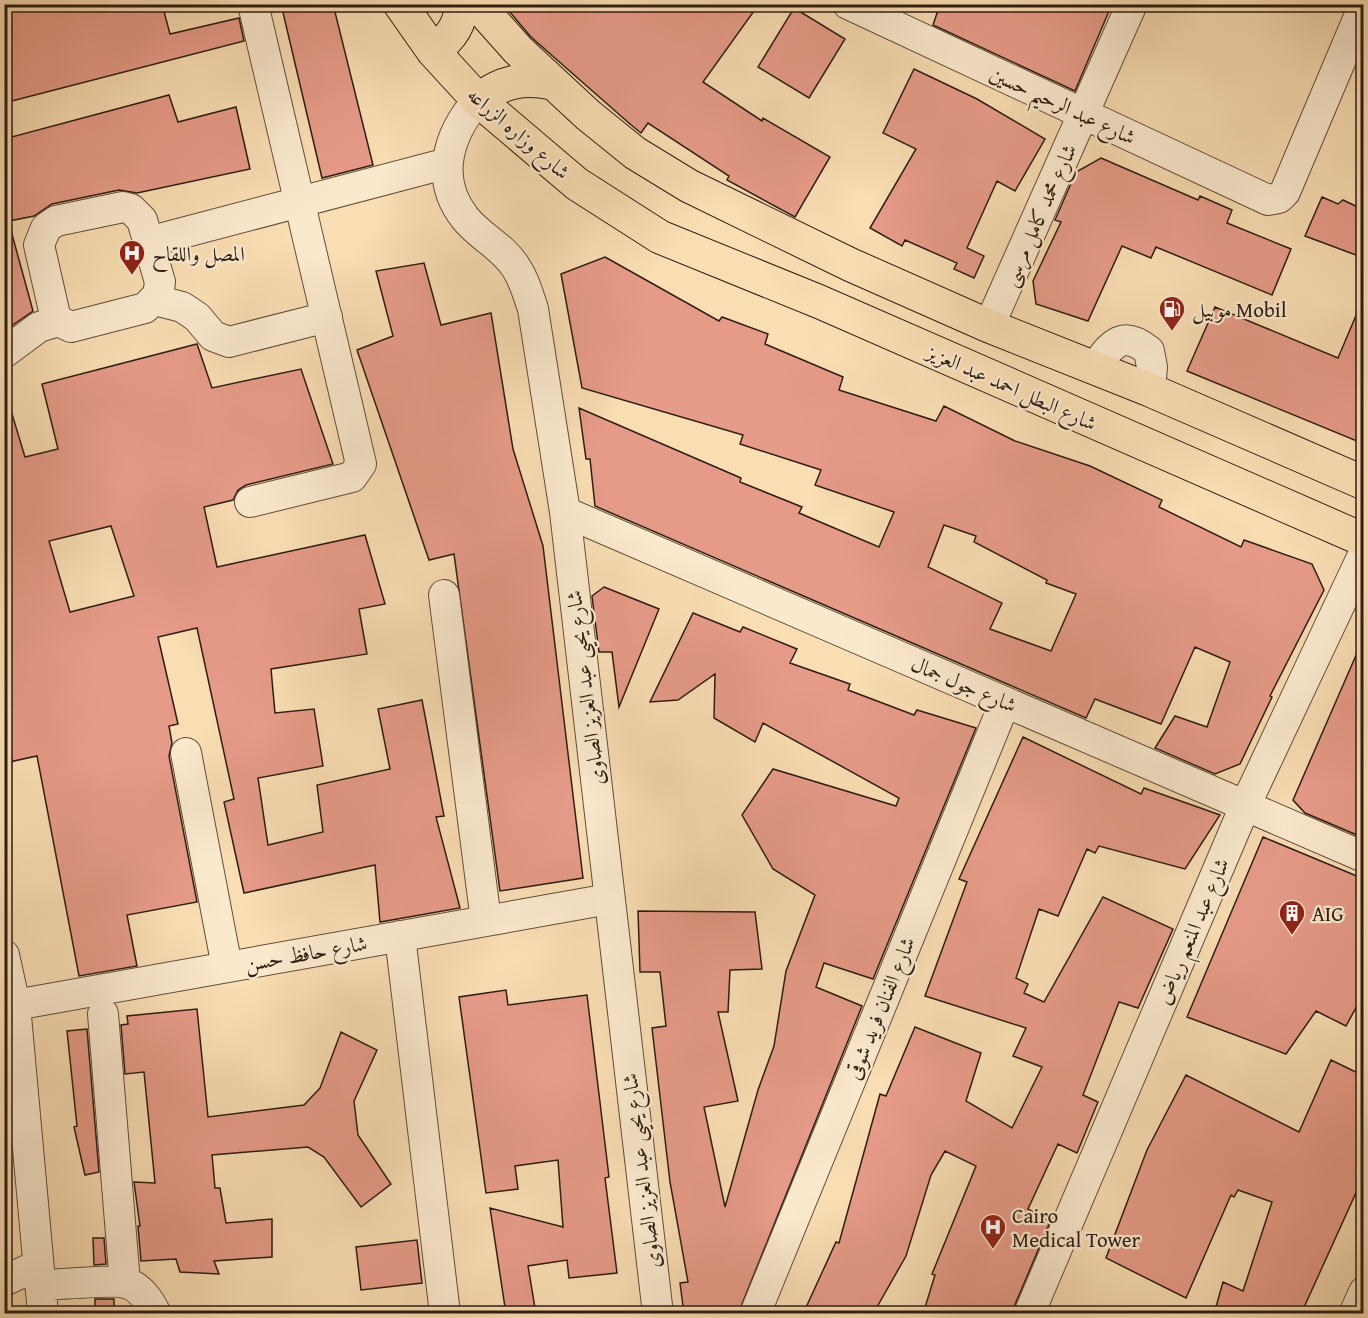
<svg xmlns="http://www.w3.org/2000/svg" width="1368" height="1318" font-family="'Gentium Book Plus',Amiri,serif">
  <rect width="100%" height="100%" fill="#f9ddb3"/>
  <filter id="stains"><feTurbulence type="fractalNoise" baseFrequency=".00333" numOctaves="4"/><feColorMatrix values="0 0 0 0 .2 0 0 0 0 .09 0 0 0 0 .02 0 0 0 .5 -.17"/></filter>
  <radialGradient id="worn" r=".72"><stop offset=".6" stop-color="#630" stop-opacity="0"/><stop offset="1" stop-color="#630" stop-opacity=".3"/></radialGradient>
  <path fill="#e69b88" stroke="#2e1d13" stroke-width="1.5" fill-rule="evenodd" d="M4 4H162L170 34 239 18 244 41 4 103Z
    M281 4H333L373 165 322 178Z
    M503 4H759L703 82 762 121 763 118 830 157 795 217 727 180 729 176 648 123 641 133 630 124 531 37Z
    M940 4H1112L1075 91 933 25Z
    M794 8 845 39 809 98 758 67Z
    M914 69 977 99 1045 139 1015 191 997 181 967 248 984 256 974 278 954 269 957 263 905 240 902 246 870 228 916 149 883 133Z
    M169 95 178 122 236 107 250 169 137 193 119 190 52 204 34 216 4 222V139Z
    M1101 158 1198 200 1200 196 1232 210 1227 223 1291 249 1272 295 1156 247 1151 258 1122 246 1088 321 1036 304 1033 281 1061 222 1055 220 1076 172Z
    M1322 197 1338 204 1343 200 1364 210V258L1305 236Z
    M10 227 33 311 4 331V228Z
    M605 257 719 321 722 317 768 334 765 344 843 377 839 390 936 421 944 406 1015 441 1090 466 1162 500 1159 507 1241 547 1244 540 1312 564 1324 590 1270 696 1272 697 1240 764 1215 774 1155 748 1175 716 1207 727 1230 662 1195 647 1161 724 1095 699 1086 718 595 506 590 459H586L579 408 741 478 740 482 802 507 799 513 879 547 894 512 815 485 821 470 740 444 743 435 582 388 561 274ZM944 525 976 536 974 542 1047 580 1046 583 1076 594 1051 651 990 629 1002 603 928 567Z
    M424 263 441 325 491 313 513 449 543 546 583 878 500 891 454 554 429 560 357 350 393 336 376 271Z
    M1363 299 1364 444 1187 371 1215 307 1338 358Z
    M197 344 212 388 301 369 333 464 246 485 238 490 233 500 204 507 217 567 365 535 385 604 359 609 367 654 271 669 275 713 314 709 323 766 258 778 268 845 323 832 317 785 390 769 378 709 422 700 444 816 436 817 460 908 380 922 375 865 244 893 224 802 234 799 197 628 158 637 178 724 169 726 172 743 169 756 197 902 127 915 137 966 79 976 37 756 9 762 4 746V404H9L25 457 58 449 42 384ZM111 526 134 596 70 612 49 541Z
    M604 587 659 609 619 707 612 652H599L592 596Z
    M693 613 740 632 743 627 797 649 790 663 850 684 848 690 914 715 917 710 976 728 873 979 824 963 816 987 862 1006 738 1314H684L680 1283 688 1282 670 1182 652 1028 666 1026 660 972H640L638 911 755 912 762 969 730 970 728 1012H718L738 1101 704 1107 725 1207 758 1090 774 1046 786 971 815 895 773 869 742 815 773 769 896 806 899 798 763 723 755 742 714 718 715 674 678 700 650 702Z
    M1364 637V838L1305 813 1293 800Z
    M1023 737 1141 794 1144 788 1220 815 1185 869 1099 846 1095 853 1087 849 1058 916 1039 909 1016 978 1028 984 1024 993 1044 1002 1103 897 1173 929 1138 1008 1119 1002 1083 1095 1098 1102 1077 1153 1058 1144 1028 1209 1050 1222 1011 1314H923L935 1275 932 1274 976 1166 945 1151 931 1175 906 1256 873 1314H803L836 1242 839 1243 880 1094 886 1096 915 1027 981 1053 966 1101 1012 1128 1042 1067 1013 1056 1026 1028 925 996 967 882 959 879Z
    M1263 837 1364 879V993L1346 1026 1316 1011 1286 1054 1187 1017Z
    M506 990 508 1005 587 995 609 1177 605 1178 617 1273 569 1278 567 1260 528 1266 536 1314H506L490 1208 563 1227 558 1160 515 1166 518 1189 486 1193 459 997Z
    M197 1009 208 1117 304 1105 320 1088 341 1032 377 1050 354 1101 358 1135 391 1184 361 1207 324 1157 308 1147 212 1155 215 1188H220L226 1223 272 1219V1257L214 1261 219 1274 180 1272 176 1259 141 1261 138 1226H140L134 1182 155 1183 144 1072 125 1074 121 1025 128 1024 127 1016Z
    M87 1029 99 1172 85 1175 74 1127 77 1126 67 1031Z
    M1331 1060 1364 1076V1175L1301 1314H1214L1223 1282 1243 1291 1272 1202 1238 1190 1234 1197 1231 1195 1186 1298 1106 1258 1147 1150 1186 1075 1299 1132Z
    M93 1238H104L106 1264 94 1265Z
    M417 1240 422 1283 361 1290 356 1247Z
    M95 1299H114V1314H95Z"/>
  <g fill="none" stroke-linecap="round" stroke-linejoin="round">
    <g stroke="#614d3b" stroke-width="32">
      <path id="minor" d="M848 4 1268 200 1279 198 1285 192 1364 5
        M478 100C448 134 434 179 465 218 480 237 502 246 515 266 524 279 528 294 533 309L565 512 658 1314
        M123 207 131 209 142 220 160 282 158 295 145 308 71 327 59 321 55 315 39 245 46 228 56 221Z
        M148 242 448 163
        M155 300 182 307 197 317 213 336 229 342 327 317
        M989 326 1132 4
        M4 353 39 327 59 321
        M1095 367C1112 344 1122 329 1149 351L1152 367 1150 390
        M250 502 352 477 361 464 253 4
        M565 512 1364 857
        M444 595 486 921
        M186 753 227 967
        M400 936 445 1314
        M4 955 15 1005 43 1314
        M4 1010 15 1005 609 899
        M103 1014 125 1283
        M4 1281 38 1265
        M41 1285C58 1285 114 1279 127 1283 141 1288 149 1300 156 1314
        M755 1314 1005 702
        M1029 1314 1245 806 1364 553
        M1354 1314 1364 1292"/>
    </g>
    <g stroke="#2e1d13" stroke-width="35">
      <path id="major" d="M400 4 433 51 478 100 577 184 660 237 820 302 1364 540
        M477 4 518 50 588 115 635 153 689 186 851 265 989 326 1150 390 1364 483
        M433 51C449 40 461 26 461 4
        M478 100C501 82 523 77 552 83"/>
    </g>
    <use href="#minor" stroke="#fbe9ce" stroke-width="30"/>
    <use href="#major" stroke="#f9ddb3" stroke-width="33"/>
  </g>
  <defs>
    <g id="hospital-pin" transform="scale(1.35)"><path d="M0 17L-7.5 6A9.5 9.5 0 1 1 7.5 6Z" fill="#8f2418" stroke="#fbe9ce"/><path d="M-5-5h3v3.5h4V-5h3V5h-3V1.5h-4V5h-3Z" fill="#fff"/></g>
    <g id="fuel-pin" transform="scale(1.35)"><path d="M0 17L-7.5 6A9.5 9.5 0 1 1 7.5 6Z" fill="#8f2418" stroke="#fbe9ce"/><path d="M-5.5-6h7V0h2V4h1.3V-2.5L3-4.5l.8-.8L6-3V5H2.5V1h-1V6h-7ZM-4.2-4.7v3.2H.2V-4.7Z" fill="#fff"/></g>
    <g id="building-pin" transform="scale(1.35)"><path d="M0 17L-7.5 6A9.5 9.5 0 1 1 7.5 6Z" fill="#8f2418" stroke="#fbe9ce"/><path d="M-4-6H4V6H1V3H-1V6H-4ZM-2.5-4.3h1.7v1.8h-1.7ZM.8-4.3h1.7v1.8H.8ZM-2.5-1h1.7V.8h-1.7ZM.8-1h1.7V.8H.8Z" fill="#fff"/></g>
  </defs>
  <g fill-rule="evenodd">
    <use href="#hospital-pin" x="132" y="253"/>
    <use href="#fuel-pin" x="1172" y="309"/>
    <use href="#building-pin" x="1292" y="913"/>
    <use href="#hospital-pin" x="993" y="1227"/>
  </g>
  <g text-anchor="middle" dominant-baseline="central" stroke-width="4.5" stroke-linejoin="round" paint-order="stroke">
    <g font-size="21" fill="#2e1d13" stroke="#fbe9ce">
      <text transform="translate(1063 105) rotate(25)">شارع عبد الرحيم حسين</text>
      <text transform="translate(519 133) rotate(41)">شارع وزاره الزراعه</text>
      <text transform="translate(1039 215) rotate(-66)">شارع محمد كامل مرسى</text>
      <text transform="translate(1012 387) rotate(24)">شارع البطل احمد عبد العزيز</text>
      <text transform="translate(964 684) rotate(23)">شارع جول جمال</text>
      <text transform="translate(585 688) rotate(-97)">شارع يحيى عبد العزيز الصاوى</text>
      <text transform="translate(1192 931) rotate(-67)">شارع عبد المنعم رياض</text>
      <text transform="translate(306 953) rotate(-10)">شارع حافظ حسن</text>
      <text transform="translate(880 1008) rotate(-68)">شارع الفنان فريد شوقى</text>
      <text transform="translate(641 1171) rotate(-97)">شارع يحيى عبد العزيز الصاوى</text>
    </g>
    <g font-size="21" fill="#2e1d13" stroke="#fbe9ce" text-anchor="start">
      <text x="152" y="253">المصل واللقاح</text>
      <text x="1192" y="309">موبيل Mobil</text>
      <text x="1312" y="913">AIG</text>
      <text x="1012" y="1215">Cairo<tspan x="1012" dy="24">Medical Tower</tspan></text>
    </g>
  </g>
  <rect width="1368" height="1318" fill="none" stroke="#f9ddb3" stroke-width="24"/>
  <rect x="6" y="6" width="1356" height="1306" fill="none" stroke="#2e1d13" stroke-width="3"/>
  <rect x="12" y="12" width="1344" height="1294" fill="none" stroke="#2e1d13" stroke-width="1.5"/>
  <rect width="100%" height="100%" filter="url(#stains)"/>
  <rect width="100%" height="100%" fill="url(#worn)"/>
</svg>
